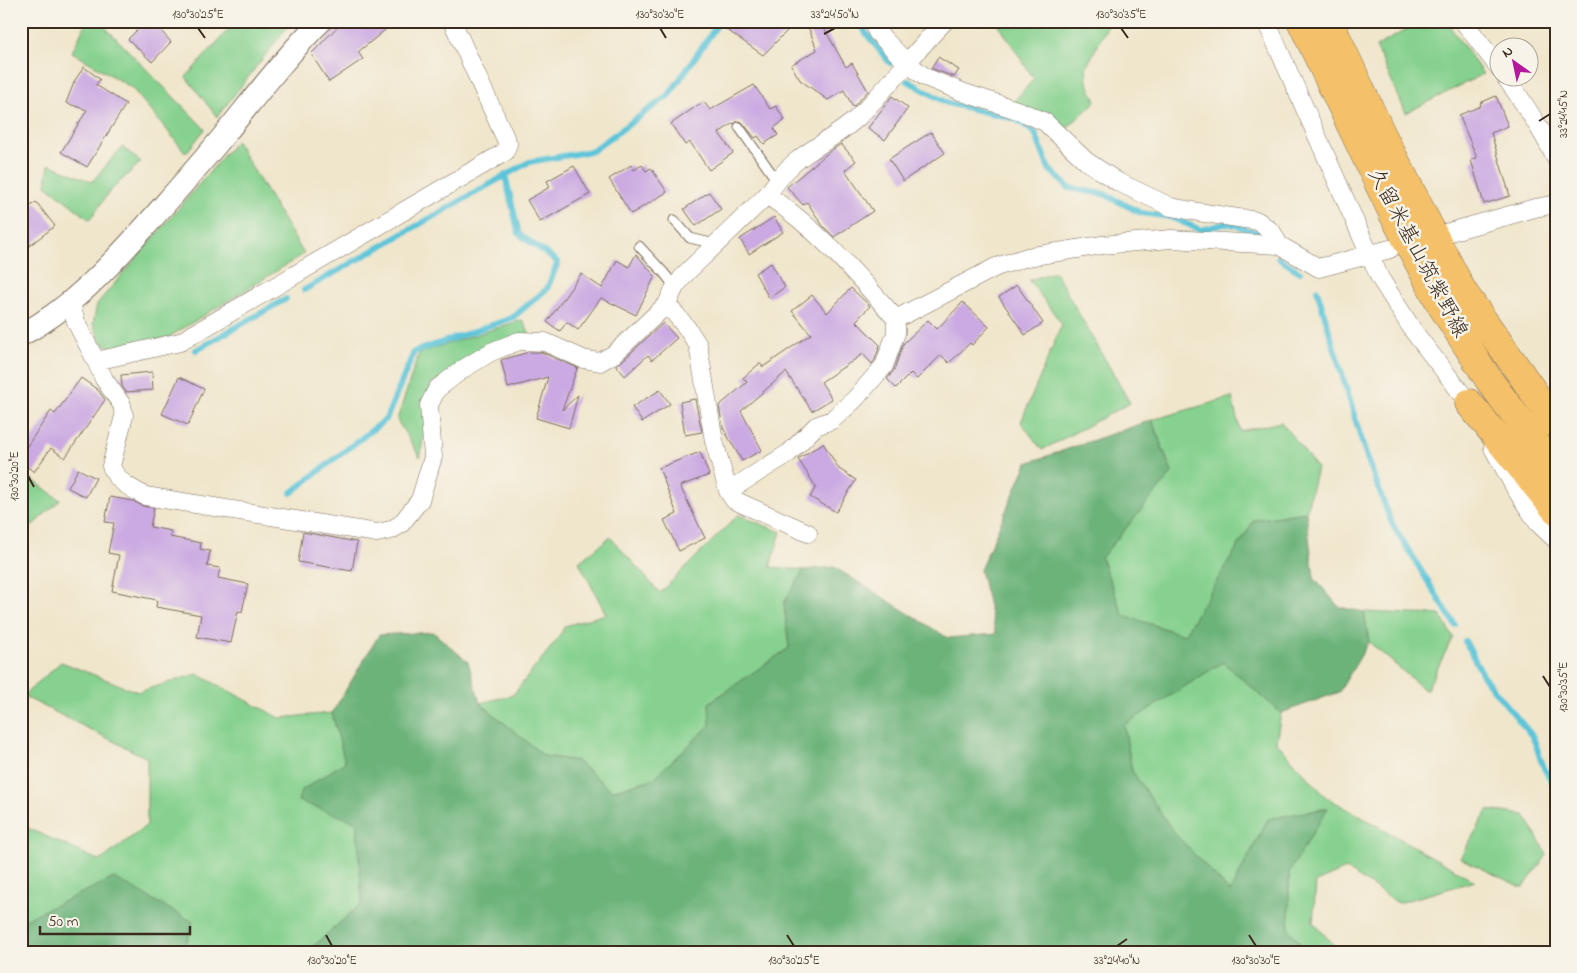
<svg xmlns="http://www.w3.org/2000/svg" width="1577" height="973" font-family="'Indie Flower','Klee One',sans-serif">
  <rect width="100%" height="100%" fill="#f7f3e8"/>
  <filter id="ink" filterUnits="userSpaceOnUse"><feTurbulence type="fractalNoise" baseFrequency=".02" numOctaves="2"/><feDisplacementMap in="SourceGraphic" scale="10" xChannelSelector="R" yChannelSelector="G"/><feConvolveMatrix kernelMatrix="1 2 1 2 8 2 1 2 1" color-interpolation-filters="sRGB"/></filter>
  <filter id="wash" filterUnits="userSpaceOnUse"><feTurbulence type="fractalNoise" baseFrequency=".0096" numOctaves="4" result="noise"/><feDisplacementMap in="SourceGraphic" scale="20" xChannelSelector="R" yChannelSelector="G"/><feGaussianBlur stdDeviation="1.12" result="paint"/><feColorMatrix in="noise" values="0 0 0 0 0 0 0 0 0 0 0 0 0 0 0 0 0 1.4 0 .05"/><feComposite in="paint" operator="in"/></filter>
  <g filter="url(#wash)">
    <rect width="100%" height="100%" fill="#f0e6cc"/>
    <path fill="#86d18f" stroke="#607e56" d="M87 21H99L205 129 186 153 132 88 72 52Z
      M236 21H292L217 117 186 77Z
      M996 21H1110L1086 68 1087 82 1096 101 1064 131 1014 101 1034 79Z
      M1421 21H1446L1483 74 1406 113 1376 47Z
      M236 141 304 254 169 337 116 350 102 343 93 324 97 304Z
      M122 147 141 162 109 192 90 220 46 185 49 164 92 182Z
      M21 161 32 182 21 183Z
      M1055 272 1130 403 1042 450 1021 422 1062 324 1029 280Z
      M522 320 530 334 432 383 420 457 397 420 419 353Z
      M1232 397 1240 431 1281 422 1317 468 1306 512 1254 520 1184 635 1123 615 1101 558 1172 473 1152 420Z
      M21 471 60 500 21 536Z
      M738 515 781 532 770 567 804 570 784 603 789 648 709 703 711 725 653 779 611 791 577 761 544 756 480 703 513 695 556 641 565 626 606 614 579 562 610 537 660 593Z
      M1364 612 1440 615 1453 637 1426 691 1369 642Z
      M61 662 138 692 197 674 280 718 332 713 345 762 301 791 357 822 362 903 307 952H184L193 922 21 921V825L100 861 147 825V758L23 696Z
      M1223 662 1281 713 1276 742 1326 797 1475 881 1398 903 1346 869 1316 882 1313 922 1340 952H1306L1289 929V872L1327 808 1268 819 1230 892 1175 834 1132 771 1124 725Z
      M1488 810 1525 815 1547 855 1523 888 1460 858Z"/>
    <path fill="#6cb37a" stroke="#546e4c" d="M1152 420 1172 473 1101 558 1123 615 1184 635 1254 520 1306 512 1314 578 1339 607 1364 612 1369 642 1339 692 1281 713 1223 662 1124 725 1132 771 1175 834 1230 892 1268 819 1328 808 1289 872V929L1306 952H307L362 903 357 822 298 801 301 791 345 762 332 713 379 635 433 632 468 662 480 703 544 756 577 761 612 791 653 779 710 725 709 703 789 648 784 603 804 570 834 567 948 638 996 634 980 570 1027 463Z
      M114 878 193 922 184 952H21V921Z"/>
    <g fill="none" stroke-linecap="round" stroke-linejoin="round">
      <path stroke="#5cc5d9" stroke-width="6" d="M861 21 865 32 890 63
        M908 81 947 103 1016 119 1035 133 1049 169 1069 188 1104 194 1141 213 1170 217 1201 230 1228 223 1259 233
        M1278 258 1300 272
        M304 290 529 162 592 151 669 95 720 21
        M1317 290 1366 455 1392 524 1455 625
        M196 350 286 299
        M291 493 386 419 414 352 512 318 547 289 558 262 519 234 505 175
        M1465 641 1485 679 1533 737 1544 768 1556 788"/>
    </g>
    <g id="blocks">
      <path fill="#cba9e2" d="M146 21H170L161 31 171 42 152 62 128 39Z
        M343 21H396L358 52 363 59 329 82 311 54Z
        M714 21H797L763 55Z
        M806 21H820L846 67 852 63 868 91 854 106 853 107 844 90 828 100 800 80 791 65 817 50Z
        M938 57 959 70 954 77 931 68Z
        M84 67 100 79 96 85 126 104 87 167 61 152 87 110 66 103 75 80Z
        M754 85 770 109 776 106 785 120 774 128 778 135 764 144 758 136 755 138 742 122 738 121 734 124 733 123 719 133 733 153 709 170 690 142 685 145 671 124 698 105 704 102 710 110Z
        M892 96 908 108 885 140 868 128Z
        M1496 96 1508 126 1491 133 1510 196 1484 204 1471 160 1477 158 1459 115 1481 106 1480 103Z
        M931 132 945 153 903 181 889 159Z
        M841 144 856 161 845 170 873 211 834 237 823 226 807 202 803 205 787 187 829 152Z
        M631 165 634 170 642 165 646 171 651 168 667 192 631 214 609 179Z
        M574 166 590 194 540 222 527 200 550 187 547 181Z
        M709 192 721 209 696 226 684 209Z
        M36 202 55 226 21 252V213Z
        M774 217 783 232 749 254 740 239Z
        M636 254 655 276 636 315 601 298 578 330 567 322 560 331 547 322 581 274 602 288 617 260 629 267Z
        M771 263 785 287 769 298 755 273Z
        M1017 285 1043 323 1025 335 999 297Z
        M851 288 870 306 856 321 880 345 875 360 872 364 863 354 821 382 832 399 812 411 786 372 741 411 762 450 742 461 723 428 719 406 747 382 743 378 760 363 763 367 811 334 792 311 812 295 827 313Z
        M963 302 989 327 972 345 970 343 949 363 941 355 917 379 911 373 896 388 887 379 894 370 903 344 928 320 937 329Z
        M663 323 677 338 652 360 648 355 625 376 616 365 621 362Z
        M529 352H541L578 368 577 369 562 410 578 395 569 428 536 418 548 377 508 388 501 360Z
        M152 372 153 390 126 392 122 386 121 375Z
        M179 377 204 389 188 425 162 414Z
        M81 378 98 390 105 400 65 458 51 448 34 472 21 462V455L51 411 55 414Z
        M660 390 670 404 642 422 632 407Z
        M695 399 702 432 685 435 680 402Z
        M823 443 839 469 856 480 836 512 810 497 816 487 798 459Z
        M700 452 709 475 680 486 705 538 679 551 664 520 677 514 659 468Z
        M78 469 96 478 86 497 68 488Z
        M110 497 133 501 143 506 154 508 150 527 171 531 170 537 201 543 200 549 210 551 207 566 220 568 218 578 248 584 242 612 238 611 231 643 197 637 201 615 156 607 157 600 112 591 119 555 108 553 114 523 105 522Z
        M303 532 357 542 352 571 298 562Z"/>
    </g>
  </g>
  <g filter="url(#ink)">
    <use href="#blocks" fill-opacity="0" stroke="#7a6c5b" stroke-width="1"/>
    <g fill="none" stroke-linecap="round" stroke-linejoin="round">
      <g stroke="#7a6c5b" stroke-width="11">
        <path id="service" d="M739 127 777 181
          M674 220 690 238 715 244
          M639 246 664 273 675 287"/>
      </g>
      <g stroke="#7a6c5b" stroke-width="19">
        <path id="minor" d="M872 21 877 32 906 62 925 77 965 93 1020 111 1045 122 1086 161 1118 182 1171 207 1198 212 1258 221 1272 232 1279 245 1319 268 1390 249
          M1266 21 1380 278 1414 332 1469 403 1474 412
          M1463 21 1500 69
          M1506 78C1524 103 1542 130 1556 159
          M1446 233 1535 208 1556 204
          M71 303 76 322 96 361 104 379 122 405 124 416 111 466C117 482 131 488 145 496L377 533 391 530 401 524 420 500 433 457 429 405 437 389 463 369 491 352 519 341 545 342 583 359 600 362 614 354 667 304 675 287 686 273 767 195C775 184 783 172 794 163 814 146 838 136 857 118 888 88 914 52 945 21
          M667 304 687 328 698 345 714 441 728 491 734 500 808 533
          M896 319 996 267 1027 257 1102 245 1171 239 1279 245
          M96 361 180 342 505 152 508 144 452 21
          M1493 448 1515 488 1538 523 1556 540
          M728 491 789 453 816 426 832 420 855 399 884 366 896 333V319C857 275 817 228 767 195"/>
      </g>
      <g stroke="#7a6c5b" stroke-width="24">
        <path id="tertiary" d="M21 335C69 310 107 269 143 229 171 197 199 166 225 134 256 96 286 56 321 21"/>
      </g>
      <g stroke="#7a6c5b" stroke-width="29">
        <path id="primary" d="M1301 21 1394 216 1441 305 1489 380 1556 470
          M1329 21 1382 135 1462 290 1556 424
          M1469 403 1556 510"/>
      </g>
      <use href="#service" stroke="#fff" stroke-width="9"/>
      <use href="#minor" stroke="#fff" stroke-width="18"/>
      <use href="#tertiary" stroke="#fff" stroke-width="22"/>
      <use href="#primary" stroke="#f4c16a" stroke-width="28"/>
    </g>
  </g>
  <path fill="none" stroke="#3b2a1e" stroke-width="2" d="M198 28 205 38M660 28 666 38M1121 28 1128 38M824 34 835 28M1539 121 1550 114M28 476 34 487M1543 676 1550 687M326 935 332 946M787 935 794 946M1249 935 1256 946M1117 946 1127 939"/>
  <g text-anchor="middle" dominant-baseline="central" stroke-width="5" stroke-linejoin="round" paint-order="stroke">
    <g font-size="21" fill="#3b2a1e" stroke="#f7f3e8">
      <text transform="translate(1417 253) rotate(62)">久留米基山筑紫野線</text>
    </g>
  </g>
  <rect width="1577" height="973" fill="none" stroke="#f7f3e8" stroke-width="55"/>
  <g transform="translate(1514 62) rotate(327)"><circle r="24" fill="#f7f3e8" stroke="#aca397"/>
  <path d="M0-4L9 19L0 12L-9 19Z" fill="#b5179e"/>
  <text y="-8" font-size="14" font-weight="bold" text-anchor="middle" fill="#3b2a1e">N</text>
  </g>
  <path d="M40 926v8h150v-8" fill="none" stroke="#3b2a1e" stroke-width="2.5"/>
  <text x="48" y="926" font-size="15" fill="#3b2a1e" stroke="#f7f3e8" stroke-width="4" paint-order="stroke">50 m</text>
  <rect x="28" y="28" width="1522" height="918" fill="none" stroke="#3b2a1e" stroke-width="2"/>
  <g font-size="12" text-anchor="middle" fill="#3b2a1e">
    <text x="198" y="18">130°30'25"E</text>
    <text x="660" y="18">130°30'30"E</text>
    <text x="835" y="18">33°24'50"N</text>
    <text x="1121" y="18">130°30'35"E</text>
    <text transform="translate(1563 114) rotate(-90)" y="4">33°24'45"N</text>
    <text transform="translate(14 476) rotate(-90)" y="4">130°30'20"E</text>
    <text transform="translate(1563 687) rotate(-90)" y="4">130°30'35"E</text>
    <text x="332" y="964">130°30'20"E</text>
    <text x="794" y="964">130°30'25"E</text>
    <text x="1117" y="964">33°24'40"N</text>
    <text x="1256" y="964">130°30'30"E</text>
  </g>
</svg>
